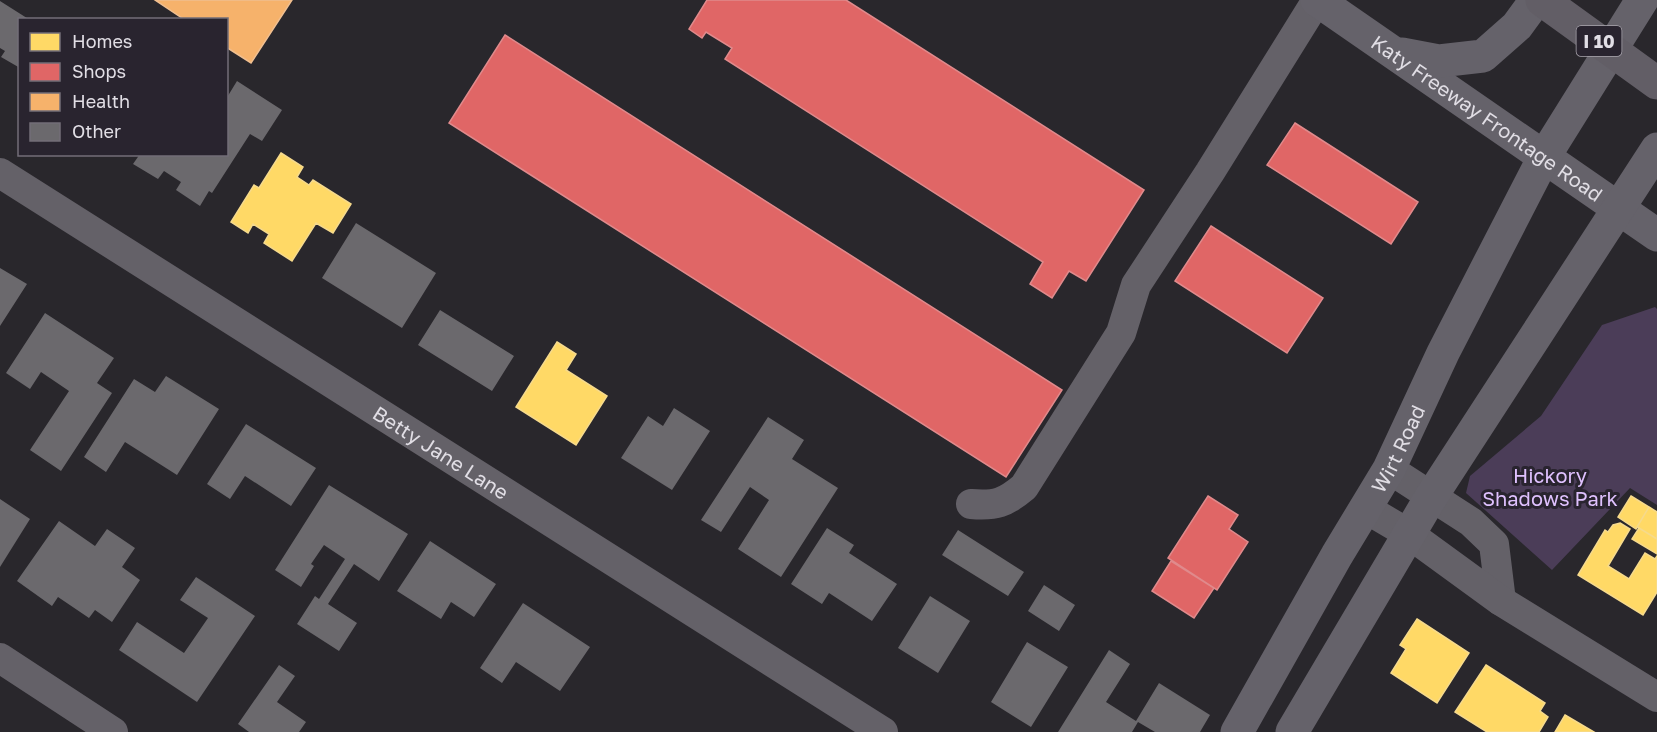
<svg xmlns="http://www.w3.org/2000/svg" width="1657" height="732" font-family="'Golos Text',sans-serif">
  <rect width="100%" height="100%" fill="#29272c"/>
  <path fill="#4b3d58" d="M1655 307 1657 309V505L1630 488 1552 570 1466 493 1470 476 1541 416 1602 325Z"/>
  <path fill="#ffd966" stroke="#f6da8c" stroke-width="1.5" d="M281 153 303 167 297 177 309 185 313 180 351 204 333 233 316 223 292 261 264 243 269 234 253 224 248 233 231 222 254 185 259 188Z
    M557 342 576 354 566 370 607 396 576 445 516 407Z
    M1631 496 1649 507 1636 529 1618 517Z
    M1649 507 1657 512V539L1637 527Z
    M1620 523 1630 529 1608 566 1629 579 1645 553 1655 559 1657 556V592L1643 615 1578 575 1605 530 1608 532 1613 525Z
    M1639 528 1657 539V554L1632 539Z
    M1417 619 1469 653 1437 703 1391 673 1406 649 1400 645Z
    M1486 665 1545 703 1540 711 1548 717 1539 732H1487L1455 712Z
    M1565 715 1594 732H1555Z"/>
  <path fill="#e06666" stroke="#e08a8c" stroke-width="1.5" d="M707 0H846L1144 190 1086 281 1069 271 1052 298 1030 284 1043 262 725 59 732 48 706 32 702 38 689 29Z
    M505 35 1062 390 1006 477 449 123Z
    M1295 123 1418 202 1391 244 1267 165Z
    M1211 226 1323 298 1287 353 1175 281Z
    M1208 496 1238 515 1229 529 1248 542 1217 590 1168 558Z
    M1171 561 1214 588 1194 618 1152 591Z"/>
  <path fill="#f6b26b" stroke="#f0bf90" stroke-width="1.5" d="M155 0H292L251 63 226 47V20H185Z"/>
  <path fill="#6b696d" d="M0 1 30 20H20V68L1 57 5 51 0 48Z
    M237 81 282 110 262 141 250 134 212 193 209 191 200 206 176 190 181 182 164 171 158 179 133 164 140 154H226V99Z
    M356 223 436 273 402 328 322 278Z
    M0 268 27 284 0 326Z
    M440 310 514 356 492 391 418 345Z
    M45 313 114 358 97 383 112 393 61 471 30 450 69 391 41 372 30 389 6 373Z
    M166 376 219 409 177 475 125 442 106 472 84 457 134 379 155 392Z
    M674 408 710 431 672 490 621 458 648 416 663 426Z
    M768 417 804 440 792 459 838 488 781 577 738 549 769 500 750 487 721 532 701 520Z
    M246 424 316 468 291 506 245 476 230 499 207 484Z
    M329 485 408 534 379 581 354 564 328 604 357 623 339 651 297 624 315 596 319 599 345 559 324 545 311 564 314 566 301 587 275 570Z
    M0 499 30 519 0 567Z
    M59 521 95 546 107 529 135 548 122 567 140 580 112 622 95 610 89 618 58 597 52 606 17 581Z
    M827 528 854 545 849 553 897 584 872 621 829 593 822 604 791 584Z
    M958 530 1024 572 1008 596 942 555Z
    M430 541 496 584 474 617 451 602 441 619 397 591Z
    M196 577 255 616 197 702 119 650 137 622 184 653 208 618 180 600Z
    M1044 585 1075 605 1059 631 1028 611Z
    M930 596 970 621 938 673 898 648Z
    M523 603 590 647 560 691 516 662 502 683 480 668Z
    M1027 642 1068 667 1031 727 991 702Z
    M1109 650 1130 664 1106 702 1136 721 1159 683 1210 715 1200 732H1155L1138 722 1132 732H1058Z
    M279 665 295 676 277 702 306 722 299 732H249L238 724Z"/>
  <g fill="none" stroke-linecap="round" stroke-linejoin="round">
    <g stroke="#646168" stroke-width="30">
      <path id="s1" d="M0 173 883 732"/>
      <path d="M1389 469 1471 522 1494 544 1501 601"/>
      <path d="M971 504C996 506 1005 503 1024 487L1121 333 1136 285 1210 172 1317 0"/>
      <path d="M1365 508 1409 534 1501 601 1657 697"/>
      <path d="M0 658 113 732"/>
    </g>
    <g stroke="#65626a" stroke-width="33">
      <path id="s2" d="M1317 0 1657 235"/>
      <path d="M1402 54 1439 61 1483 56 1517 26 1536 0"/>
      <path id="s3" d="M1237 732 1337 555 1389 469 1443 353 1544 157 1642 0"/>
      <path d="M1292 732 1431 497 1657 149"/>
    </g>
    <path stroke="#625e66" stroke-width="33" d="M1542 0 1657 83"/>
  </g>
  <g text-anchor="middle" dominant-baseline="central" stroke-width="6" stroke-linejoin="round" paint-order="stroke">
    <rect fill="#29242f" stroke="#aaa6ae" stroke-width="1.5" x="1576.5" y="26" width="45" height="30" rx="4.5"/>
    <g font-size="18" font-weight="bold" fill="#e1dee5">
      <text x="1599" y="41">I 10</text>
    </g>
    <g font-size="20" fill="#e1dee5" stroke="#29242f">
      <text stroke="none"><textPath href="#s2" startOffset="207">Katy Freeway Frontage Road</textPath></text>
      <text stroke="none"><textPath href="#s3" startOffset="326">Wirt Road</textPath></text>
      <text stroke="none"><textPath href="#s1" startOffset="522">Betty Jane Lane</textPath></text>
    </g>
    <g font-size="20" fill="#dfc1fe" stroke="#29242f">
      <text x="1550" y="475">Hickory<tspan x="1550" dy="23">Shadows Park</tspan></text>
    </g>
  </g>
  <rect x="18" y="18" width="210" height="138" fill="#29242f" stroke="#736e78" stroke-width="1.5"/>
  <rect x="30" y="33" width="30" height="18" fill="#ffd966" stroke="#736e78" stroke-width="1.5"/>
  <text x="72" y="48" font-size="18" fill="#e1dee5">Homes</text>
  <rect x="30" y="63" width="30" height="18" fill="#e06666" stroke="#736e78" stroke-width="1.5"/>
  <text x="72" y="78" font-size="18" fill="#e1dee5">Shops</text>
  <rect x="30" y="93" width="30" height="18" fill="#f6b26b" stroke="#736e78" stroke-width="1.5"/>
  <text x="72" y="108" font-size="18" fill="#e1dee5">Health</text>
  <rect x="30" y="123" width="30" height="18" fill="#6b696d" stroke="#736e78" stroke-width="1.5"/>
  <text x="72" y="138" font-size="18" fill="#e1dee5">Other</text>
</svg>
